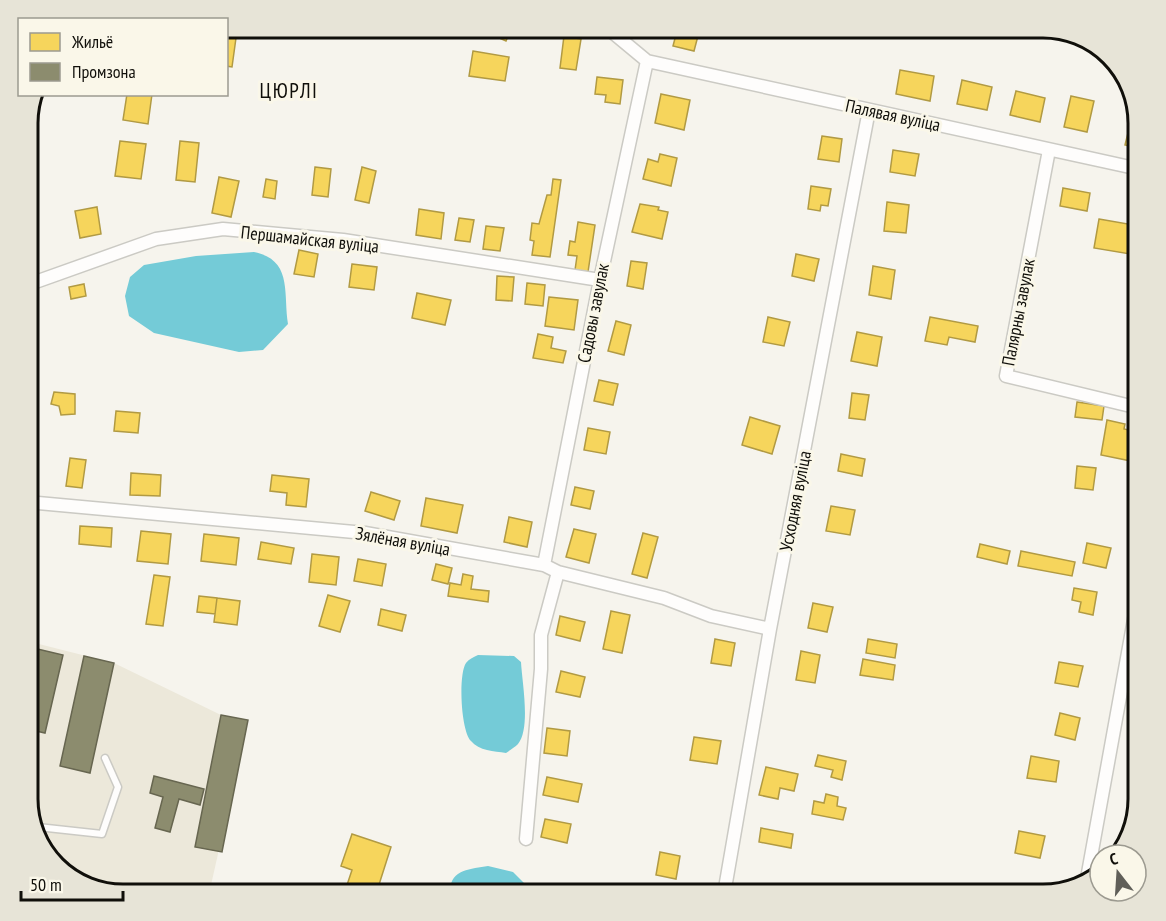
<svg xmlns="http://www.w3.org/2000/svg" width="1166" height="921" font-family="'PT Sans Narrow',sans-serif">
  <rect width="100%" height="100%" fill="#f6f4ed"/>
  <path fill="#ece8da" d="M27 641 114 663 221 715 248 720 209 894H122L60 871 27 805Z"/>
  <path fill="#74cbd7" d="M254 252C293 260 283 293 288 324L263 350 239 352 154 333 129 316 125 296 130 277 144 265 196 256Z
    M478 655 514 656 521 662C522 682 531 728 518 744 515 747 510 750 506 753 494 751 479 751 471 741 461 731 458 675 466 663 469 659 474 657 478 655Z
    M488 866 513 872 529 888 543 894H451C447 870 470 869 488 866Z"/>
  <path fill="#f6d55c" stroke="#b19a43" stroke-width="1.5" d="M488 27H512L506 41 486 32Z
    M678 27 699 32 694 51 673 46Z
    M564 36 581 39 576 70 560 68Z
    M226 37 236 38 232 67 226 66Z
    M473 51 509 57 505 81 469 76Z
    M900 70 934 76 930 101 896 94Z
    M597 77 623 80 620 104 605 102 606 95 595 94Z
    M962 80 992 87 987 110 957 104Z
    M1016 91 1045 98 1040 122 1010 115Z
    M127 94H152L148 124 123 120Z
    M661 94 690 100 684 130 655 123Z
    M1071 96 1094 101 1087 132 1064 127Z
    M1130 125 1139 128V148L1125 145Z
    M822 136 842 139 839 162 818 159Z
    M120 141 146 144 141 179 115 176Z
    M180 141 199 143 195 182 176 180Z
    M893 150 919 154 915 176 890 172Z
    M660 154 677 158 671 186 643 179 648 159 658 162Z
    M315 167 331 169 328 197 312 195Z
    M362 167 376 171 369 203 355 200Z
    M219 177 239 181 231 217 212 213Z
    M266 179 277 181 275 199 263 197Z
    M553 179 561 180 550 257 532 255 534 241 530 240 532 223 539 224 547 195H551Z
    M811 186 831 189 828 206 821 205 820 211 808 209Z
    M1063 188 1090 193 1087 211 1060 206Z
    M887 202 909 205 906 233 884 231Z
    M640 204 659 207 658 210 668 212 662 239 632 232Z
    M97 207 101 234 80 238 75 211Z
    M419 209 444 213 441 239 416 235Z
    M459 218 474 220 470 242 455 240Z
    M1099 219 1134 225 1132 236 1139 237 1136 255 1094 248Z
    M578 222 595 225 588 272 575 270 577 256 568 255 570 241 575 242Z
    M486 226 504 228 500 251 483 249Z
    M299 250 318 254 314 277 294 274Z
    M796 254 819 259 814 281 792 276Z
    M631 261 647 263 643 289 627 286Z
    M352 264 377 267 374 290 349 287Z
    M873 266 895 270 891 299 869 295Z
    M497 276 514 277 512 301 496 300Z
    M527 283 545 285 543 306 525 304Z
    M84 284 86 296 71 299 69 287Z
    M417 293 451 300 445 325 412 318Z
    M549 297 578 300 574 330 545 326Z
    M768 317 790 322 784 346 763 342Z
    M930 317 978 326 975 342 949 337 947 345 925 341Z
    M616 321 631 325 624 355 608 351Z
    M857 332 882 337 877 366 851 361Z
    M538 334 553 337 551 348 566 351 563 363 533 358Z
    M599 380 618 384 613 405 594 401Z
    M54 392 75 394V414L61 415 59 406 51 404Z
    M852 393 869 395 865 420 849 418Z
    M1077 402 1104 406 1102 420 1075 417Z
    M116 411 140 413 138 433 114 431Z
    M750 417 780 426 772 454 742 445Z
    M1107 420 1125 424 1124 429 1129 430 1128 436 1135 437 1131 461 1101 455Z
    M588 428 610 432 606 454 584 450Z
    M841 454 865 459 862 476 838 471Z
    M70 458 86 460 82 488 66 486Z
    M1077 466 1096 468 1093 490 1075 488Z
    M131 473 161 475 160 496 130 495Z
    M272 475 309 479 306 507 286 505 287 493 270 491Z
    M575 487 594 491 590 509 571 505Z
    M371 492 400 501 394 520 365 511Z
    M426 498 463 505 457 533 421 526Z
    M831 506 855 510 850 535 826 531Z
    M509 517 532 522 527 547 504 542Z
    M27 521 36 522 33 553H27Z
    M80 526 112 528 111 547 79 544Z
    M574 529 596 534 589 563 566 557Z
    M141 531 171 534 168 564 137 561Z
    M643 533 658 537 647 578 632 574Z
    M204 534 239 538 236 565 201 561Z
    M261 542 294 548 291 564 258 559Z
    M1087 543 1111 548 1106 568 1083 563Z
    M980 544 1010 551 1007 564 977 557Z
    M1021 551 1075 562 1072 576 1018 566Z
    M312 554 339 557 336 585 309 582Z
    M358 559 386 564 382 586 354 581Z
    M436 564 452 568 448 584 432 580Z
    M463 574 473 576 471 589 489 591 488 602 448 596 450 583 461 585Z
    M154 575 170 577 163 626 146 624Z
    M1074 588 1097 592 1093 615 1079 612 1081 602 1072 600Z
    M328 595 350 601 340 632 319 626Z
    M199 596 217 598 215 614 197 612Z
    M217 598 240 601 237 625 214 622Z
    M813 603 833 607 827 632 808 628Z
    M381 609 406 615 402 631 378 625Z
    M611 611 630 615 622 653 603 649Z
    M560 616 585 622 580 641 556 635Z
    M715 639 735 643 731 666 711 663Z
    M868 639 897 644 895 658 866 653Z
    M801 651 820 655 815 683 796 680Z
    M863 659 895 665 893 680 860 675Z
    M1059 662 1083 666 1078 687 1055 683Z
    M561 671 585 677 580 697 556 692Z
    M1060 713 1080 718 1075 740 1055 735Z
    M547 728 570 731 567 756 544 753Z
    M694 737 721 741 717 764 690 760Z
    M818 755 846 761 842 780 831 777 833 770 815 766Z
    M1031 756 1059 761 1056 782 1027 778Z
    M766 767 798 774 794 791 780 788 778 799 759 795Z
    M547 777 582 784 578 802 543 795Z
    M826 794 838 797 837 806 846 808 843 820 812 814 814 801 824 803Z
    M545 819 571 824 567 843 541 837Z
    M761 828 793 834 791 848 759 842Z
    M1019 831 1045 836 1040 858 1015 853Z
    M352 834 391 847 376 894H344L352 870 341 866Z
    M660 852 680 856 676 879 656 875Z
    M1012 886 1039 892 1038 894H1010Z
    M679 888 698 893V894H678Z"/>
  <path fill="#8c8c6e" stroke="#676650" stroke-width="1.5" d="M29 647 63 655 45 733 27 729Z
    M84 656 114 663 90 773 60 766Z
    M221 715 248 720 222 852 195 847Z
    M154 776 204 789 200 805 179 799 170 832 155 828 163 797 150 793Z"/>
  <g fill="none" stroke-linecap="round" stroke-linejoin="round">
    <g stroke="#cbcac4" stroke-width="9">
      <path id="lane" d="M38 827 102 834 118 787 105 758"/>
    </g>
    <g stroke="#cbcac4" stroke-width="15">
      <path id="street" d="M606 27 647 61 1139 169
        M1049 150 1006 376 1139 408
        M27 285 156 239 223 229 343 240 600 280
        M27 502 365 533 544 565 558 572 664 598 711 616 770 629
        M544 565 600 280 647 61
        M526 839 541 669V635L558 572
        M1086 884 1139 592
        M724 894 770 629 869 110"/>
    </g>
    <use href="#lane" stroke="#fefdfc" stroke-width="6"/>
    <use href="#street" stroke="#fefdfc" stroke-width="12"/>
  </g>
  <g text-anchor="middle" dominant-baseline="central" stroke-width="6" stroke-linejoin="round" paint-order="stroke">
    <g font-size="18" fill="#100f0a" stroke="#faf7e9">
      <text transform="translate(893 115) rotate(12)">Палявая вуліца</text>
      <text transform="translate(310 239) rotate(6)">Першамайская вуліца</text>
      <text transform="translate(1018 312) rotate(-79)">Палярны завулак</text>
      <text transform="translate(593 313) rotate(-79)">Садовы завулак</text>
      <text transform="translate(795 501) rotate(-79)">Усходняя вуліца</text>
      <text transform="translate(403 541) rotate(10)">Зялёная вуліца</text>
    </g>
    <g font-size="21" letter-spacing="1.5" fill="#100f0a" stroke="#faf7e9">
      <text x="289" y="90">ЦЮРЛІ</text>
    </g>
  </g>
  <path d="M0 0H1166V921H0ZM123 38H1043A85 85 0 0 1 1128 123V799A85 85 0 0 1 1043 884H123A85 85 0 0 1 38 799V123A85 85 0 0 1 123 38Z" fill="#e7e4d7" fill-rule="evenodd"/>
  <path fill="none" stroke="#100f0a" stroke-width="3" d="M123 38H1043A85 85 0 0 1 1128 123V799A85 85 0 0 1 1043 884H123A85 85 0 0 1 38 799V123A85 85 0 0 1 123 38Z"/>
  <rect x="18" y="18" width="210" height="78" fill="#faf7e9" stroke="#9c9a90" stroke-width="1.5"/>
  <rect x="30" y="33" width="30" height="18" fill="#f6d55c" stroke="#9c9a90" stroke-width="1.5"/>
  <text x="72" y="48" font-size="18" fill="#100f0a">Жильё</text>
  <rect x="30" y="63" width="30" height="18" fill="#8c8c6e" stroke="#9c9a90" stroke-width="1.5"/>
  <text x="72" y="78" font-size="18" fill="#100f0a">Промзона</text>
  <g transform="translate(1118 873) rotate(343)"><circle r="28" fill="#faf7e9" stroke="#9c9a90" stroke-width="1.5"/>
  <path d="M0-4.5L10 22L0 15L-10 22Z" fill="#605f59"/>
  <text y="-9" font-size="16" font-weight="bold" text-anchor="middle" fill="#100f0a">С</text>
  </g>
  <path d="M21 891v9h102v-9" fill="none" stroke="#100f0a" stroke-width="3"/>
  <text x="30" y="891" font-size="18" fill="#100f0a" stroke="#faf7e9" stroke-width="4.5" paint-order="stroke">50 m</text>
</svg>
